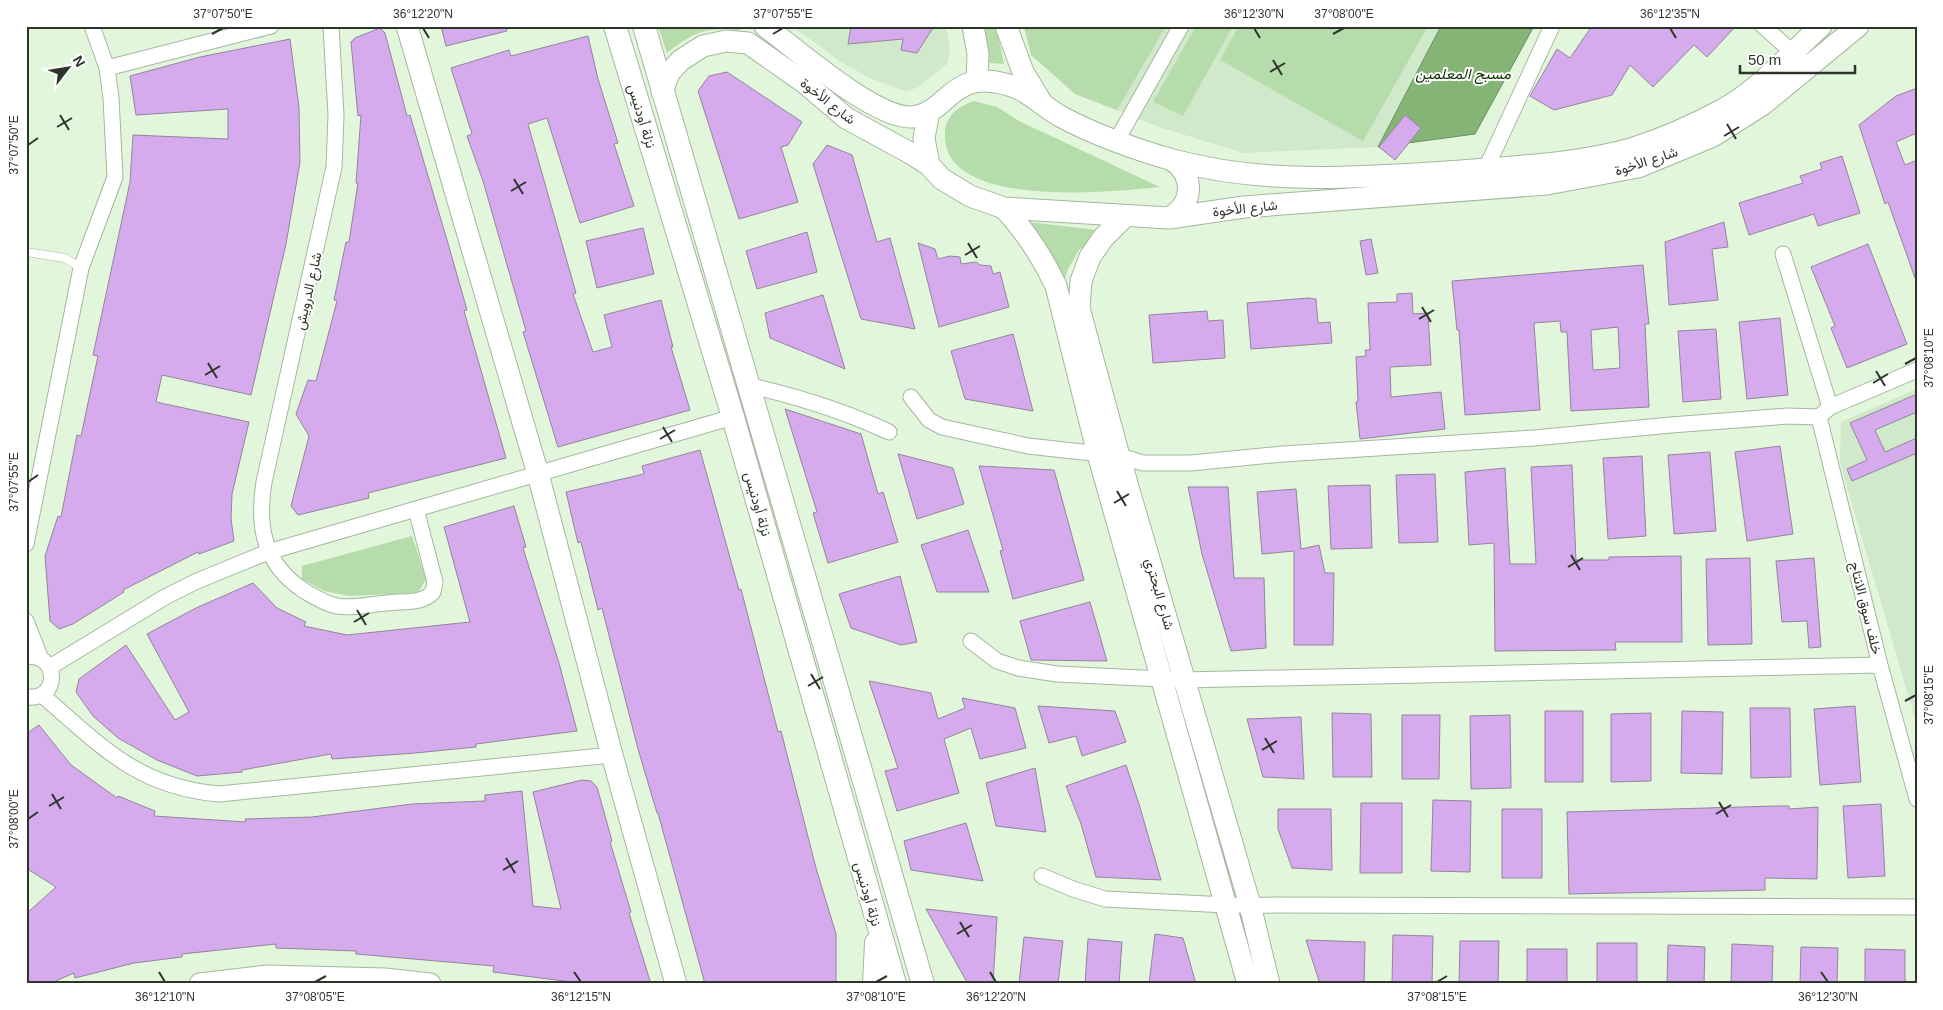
<svg xmlns="http://www.w3.org/2000/svg" width="1943" height="1010" font-family="Helvetica,Vazirmatn,sans-serif">
  <rect width="100%" height="100%" fill="#e2f6dc"/>
  <path fill="#d0e9ca" d="M792 26H946L950 49 947 64 917 88 905 91 870 78 841 62Z
    M1024 26H1441L1378 147 1243 153 1159 127 1075 94 1031 55Z
    M1917 389V725L1840 463 1841 422Z"/>
  <path fill="#b6dcab" d="M658 26H734L742 31C708 25 692 33 667 53Z
    M982 26H996L1004 64 990 63Z
    M1024 26H1166L1117 110 1075 94 1031 55Z
    M1196 26H1233L1183 116 1153 102Z
    M1239 26H1428L1363 141 1220 60Z
    M974 101 997 107 1021 122 1160 187C1111 192 941 210 945 133 945 116 959 106 974 101Z
    M1029 222 1105 231 1079 250 1068 269 1061 292Z
    M412 536 426 579 418 593 349 596 324 591 302 579V566Z"/>
  <path fill="#84b577" stroke="#6a8f60" d="M1441 26H1534L1475 134 1378 147Z"/>
  <path fill="#d5abed" stroke="#93849c" fill-rule="evenodd" d="M441 26H506L507 31 446 46Z
    M851 26H934L917 53 901 50 903 39 848 44Z
    M1592 26H1736L1707 57 1694 45 1653 87 1630 65 1612 95 1554 110 1530 96 1557 49 1570 58Z
    M380 28 385 33 407 116 410 115 447 240 467 310 464 311 506 458 368 493 369 498 298 515 291 506 309 436 296 414 308 380 316 381 337 301 334 300 346 242H349L358 183H356L361 115 358 116 351 42 355 38Z
    M588 36 598 79 618 143 614 144 634 206 580 223 547 118 528 124 576 293 573 294 593 352 612 347 604 315 661 300 673 347H671L690 410 558 447 523 332 526 331 483 181 467 136 472 134 451 68 509 50 511 56Z
    M290 39 299 107 300 162 286 244 251 395 162 375 156 402 249 422 232 494 231 519 234 541 199 554 198 552 123 590 124 592 73 624 59 629 50 621 45 556 58 516 61 517 77 435 81 436 98 356 93 355 130 182 133 135 228 139V109L136 115 130 76 200 57Z
    M727 72 802 122 788 145 781 147 798 202 739 219 698 91 709 76Z
    M1917 88V133L1896 142 1905 165 1917 160V277L1915 278 1888 202 1885 204 1859 125 1896 96Z
    M1405 115 1421 128 1395 160 1379 147Z
    M827 145 852 155 877 242 890 238 915 329 861 319 813 164Z
    M1842 156 1860 213 1818 226 1814 214 1749 235 1739 203 1803 183 1800 176 1822 169 1820 163Z
    M1724 222 1728 247 1712 249 1718 300 1669 305 1665 242Z
    M643 228 654 274 597 288 586 241Z
    M807 232 817 272 757 289 746 251Z
    M1371 239 1378 273 1366 275 1360 241Z
    M918 243 935 249 938 259 950 256 960 257 961 264 976 262 980 265 991 266 993 274 1000 272 1009 307 939 327Z
    M1868 244 1907 344 1847 368 1831 328 1835 326 1811 267Z
    M1643 265 1649 324H1645L1649 407 1571 411 1567 332H1561L1560 321 1534 323 1540 410 1465 415 1459 330H1457L1452 281ZM1618 327 1620 368 1593 370 1591 330Z
    M1412 293 1413 314 1428 313 1431 365 1390 367 1391 397 1441 392 1445 429 1360 439 1356 402 1358 401 1356 357 1366 356 1365 350H1370L1368 303 1397 302V294Z
    M823 295 845 369 770 338 765 313Z
    M1308 298 1316 299 1318 323 1330 322 1332 343 1251 349 1247 303Z
    M1207 311 1208 321 1223 320 1225 358 1153 363 1149 315Z
    M1780 318 1788 395 1747 399 1739 322Z
    M1716 329 1721 399 1683 402 1678 331Z
    M1013 334 1033 411 965 399 951 351Z
    M1917 394V412L1875 430 1885 452 1917 438V453L1852 481 1847 469 1867 460 1850 423Z
    M785 409 861 434 878 494 883 492 898 542 828 563 813 513 817 512Z
    M1780 446 1793 534 1747 541 1735 452Z
    M700 450 739 590 741 589 778 732 781 731 816 868 836 934V984H705L658 813H657L638 749 602 608 598 610 581 542 578 543 566 492 644 474 642 466Z
    M1710 452 1716 531 1674 534 1668 455Z
    M898 454 953 468 964 504 917 519Z
    M1642 456 1646 536 1608 539 1603 458Z
    M1572 465 1576 560H1609V557L1681 556 1682 642H1615L1616 650 1495 651 1494 543 1469 545 1465 472 1505 468 1510 564H1536L1531 467Z
    M979 466 1054 470 1084 580 1013 599 1000 551 1003 550Z
    M1435 474 1438 542 1399 543 1396 475Z
    M1370 485 1372 548 1331 549 1328 486Z
    M1188 487H1228L1234 578H1264L1266 648 1231 651 1202 554Z
    M1296 489 1301 549 1319 545 1325 573H1334L1333 645H1294V551L1262 554 1257 492Z
    M514 506 526 547 523 548 559 663 577 731 476 744V747L415 753 332 759 331 754 242 770V772L197 776 157 760 118 738 93 716 76 692 79 679 126 645 175 720 189 712 147 634 196 608 253 583 277 608 306 622 304 626 347 635 470 622 444 527Z
    M968 530 989 592H937L921 545Z
    M1750 558 1752 644 1708 645 1706 559Z
    M1814 558 1821 647 1809 648 1807 621 1782 622 1776 561Z
    M900 576 917 642 901 645 851 628 839 594Z
    M1090 602 1107 661 1031 660 1020 621Z
    M869 681 931 693 938 719 965 708 962 698 1015 708 1026 748 980 759 971 728 944 739 959 793 897 811 885 771 898 768Z
    M1038 706 1115 711 1126 742 1082 756 1076 736 1049 743Z
    M1855 706 1861 782 1820 785 1814 709Z
    M1750 708H1790L1791 777 1751 778Z
    M1545 711H1583V782H1545Z
    M1682 711 1723 712 1722 774 1681 773Z
    M1332 713 1371 714 1372 777H1333Z
    M1651 713V781L1611 782V714Z
    M1402 715H1440L1439 779H1402Z
    M1510 715 1511 788 1471 789 1470 716Z
    M1301 717 1304 779 1263 777 1247 719Z
    M39 725 71 765 117 798 118 796 155 811 154 816 246 822 245 819 312 817 412 804 485 801V795L522 791 533 906 561 909 533 792 582 780 591 781 597 787 612 841 610 842 631 912 629 913 651 984H588L493 972 494 966 356 954V951L276 948V944L182 954V957L134 963 75 978 74 973 49 984H26V914L56 887 26 868V734Z
    M1126 765 1139 804 1161 880 1096 877 1081 824 1066 786Z
    M1035 768 1046 832 996 826 986 783Z
    M1433 800 1471 801 1470 872 1431 871Z
    M1361 803H1402V873H1360Z
    M1881 804 1885 876 1848 878 1843 806Z
    M1776 806H1789V809L1818 807 1817 879 1765 878V890L1569 894 1567 812Z
    M1278 809H1331L1332 870 1292 868 1278 829Z
    M1502 809H1542V878H1502Z
    M966 823 983 881 911 870 904 841Z
    M926 909 997 917 993 984H968Z
    M1155 934 1183 938 1196 984H1149Z
    M1393 935 1433 936 1432 984H1392Z
    M1024 937 1063 941 1058 984H1019Z
    M1088 939 1122 942 1119 984H1085Z
    M1306 940 1365 942 1364 984H1320Z
    M1460 941H1499L1498 984H1459Z
    M1597 943H1637V984H1597Z
    M1732 944 1773 946 1772 984H1731Z
    M1668 945 1705 947 1704 984H1667Z
    M1801 947 1838 948 1837 984H1800Z
    M1527 949H1567V984H1527Z
    M1865 949 1905 950V984H1865Z"/>
  <g fill="none" stroke-linecap="round" stroke-linejoin="round">
    <g stroke="#a4b79f" stroke-width="9">
      <path id="lane" d="M26 252 65 258 81 268"/>
    </g>
    <g stroke="#a4b79f" stroke-width="17">
      <path id="street" d="M331 26 336 115 334 167 264 482C257 526 263 563 303 590 313 596 325 604 337 606 352 609 372 604 387 603 402 601 423 604 433 592L435 582 416 509
        M1763 26 1799 58
        M107 68 271 26
        M1117 140 1181 26
        M1482 177 1552 26
        M1783 254 1830 407
        M747 385C796 396 844 411 889 432
        M911 397 929 420 942 427 1028 446 1119 456 1143 463H1191L1283 454 1534 438 1671 425 1788 416 1819 417 1830 407 1917 370
        M1819 417 1880 665 1917 799
        M26 544 81 268 115 177 111 98 107 68 92 26
        M26 621 41 659
        M971 641 997 661 1018 668 1057 674 1184 680 1880 665
        M26 657C58 651 62 701 26 697
        M50 667 165 597 197 581 268 552 733 417
        M42 695C100 745 137 787 219 794L612 755
        M1042 876 1073 889 1105 899 1227 905 1917 907"/>
    </g>
    <g stroke="#a4b79f" stroke-width="23">
      <path id="secondary" d="M407 26 538 474 612 755 676 984
        M765 26C796 49 875 119 912 117 948 114 950 69 1005 84 1027 89 1041 105 1060 116 1090 133 1140 151 1173 160 1268 186 1365 177 1461 171 1519 166 1578 164 1634 148 1662 139 1698 123 1724 109 1761 88 1790 54 1821 26
        M973 26 978 54 977 81
        M1006 26 1023 72 1040 100
        M662 92 669 73 681 60 703 46 726 41 748 43 805 83 846 118 912 154 929 165 942 179 970 196 1004 208 1169 218 1244 207 1547 184 1638 167 1713 136 1762 105 1858 26
        M929 165 924 138 929 111
        M1004 208C1026 232 1042 256 1056 286L1098 454 1248 984
        M1125 216 1103 238 1090 257 1081 281 1079 308 1119 456 1250 905 1269 984
        M1169 218C1194 204 1195 176 1172 160
        M200 984 267 976 385 979 430 984"/>
    </g>
    <g stroke="#a4b79f" stroke-width="24">
      <path id="primary" d="M615 26 733 417 895 984
        M644 26 923 984
        M874 984 876 943"/>
    </g>
    <use href="#lane" stroke="#fff" stroke-width="8"/>
    <use href="#street" stroke="#fff" stroke-width="15"/>
    <use href="#secondary" stroke="#fff" stroke-width="21"/>
    <use href="#primary" stroke="#fff" stroke-width="22"/>
  </g>
  <path fill="none" stroke="#2d352b" stroke-width="2" d="M423 28 429 38M1254 28 1260 38M1670 28 1676 38M212 34 223 28M773 34 783 28M1333 34 1344 28M1273 60 1282 75M1270 72 1285 63M60 115 69 130M1727 124 1736 139M57 127 72 118M1724 136 1739 127M28 145 38 138M514 179 523 194M511 191 526 182M968 243 977 258M965 255 980 246M1422 307 1431 322M1419 319 1434 310M208 363 217 378M1905 364 1916 358M1876 371 1885 386M205 375 220 366M1873 383 1888 374M663 427 672 442M660 439 675 430M28 482 38 475M1117 491 1126 506M1114 503 1129 494M1571 555 1580 570M1568 567 1583 558M357 610 366 625M354 622 369 613M811 674 820 689M808 686 823 677M1905 701 1916 695M1265 738 1274 753M1262 750 1277 741M52 794 61 809M1719 802 1728 817M49 806 64 797M1716 814 1731 805M28 819 38 812M506 858 515 873M503 870 518 861M960 922 969 937M957 934 972 925M159 972 165 982M574 972 581 982M990 972 996 982M1821 972 1828 982M315 982 326 976M876 982 887 976M1437 982 1447 976"/>
  <g text-anchor="middle" dominant-baseline="central" stroke-width="4" stroke-linejoin="round" paint-order="stroke">
    <g font-size="14" fill="#2d352b" stroke="#fff">
      <text transform="translate(828 101) rotate(38)">شارع الأخوة</text>
      <text transform="translate(642 116) rotate(73)">نزلة أودنيس</text>
      <text transform="translate(1646 161) rotate(-18)">شارع الأخوة</text>
      <text transform="translate(1245 208) rotate(-6)">شارع الأخوة</text>
      <text transform="translate(308 291) rotate(-77)">شارع الدرويش</text>
      <text transform="translate(758 504) rotate(74)">نزلة أودنيس</text>
      <text transform="translate(1160 594) rotate(74)">شارع البحتري</text>
      <text transform="translate(1866 608) rotate(76)">خلف سوق الانتاج</text>
      <text transform="translate(868 894) rotate(74)">نزلة أودنيس</text>
    </g>
    <g font-size="15" font-style="italic" fill="#123207" stroke="#fff">
      <text x="1463" y="73">مسبح المعلمين</text>
    </g>
  </g>
  <rect width="1943" height="1010" fill="none" stroke="#ffffff" stroke-width="55"/>
  <g transform="translate(68 68) rotate(59)" stroke="#ffffff" stroke-width="4" paint-order="stroke">
  <path d="M0-4L9 19L0 12L-9 19Z" fill="#2d352b"/>
  <text y="-8" font-size="14" font-weight="bold" text-anchor="middle" fill="#2d352b">N</text>
  </g>
  <path d="M1740 65v8h115v-8" fill="none" stroke="#2d352b" stroke-width="2.5"/>
  <text x="1748" y="65" font-size="15" fill="#2d352b" stroke="#ffffff" stroke-width="4" paint-order="stroke">50 m</text>
  <rect x="28" y="28" width="1888" height="954" fill="none" stroke="#2d352b" stroke-width="2"/>
  <g font-size="12" text-anchor="middle" fill="#2d352b">
    <text x="223" y="18">37°07'50"E</text>
    <text x="423" y="18">36°12'20"N</text>
    <text x="783" y="18">37°07'55"E</text>
    <text x="1254" y="18">36°12'30"N</text>
    <text x="1344" y="18">37°08'00"E</text>
    <text x="1670" y="18">36°12'35"N</text>
    <text transform="translate(14 145) rotate(-90)" y="4">37°07'50"E</text>
    <text transform="translate(1929 358) rotate(-90)" y="4">37°08'10"E</text>
    <text transform="translate(14 482) rotate(-90)" y="4">37°07'55"E</text>
    <text transform="translate(1929 695) rotate(-90)" y="4">37°08'15"E</text>
    <text transform="translate(14 819) rotate(-90)" y="4">37°08'00"E</text>
    <text x="165" y="1001">36°12'10"N</text>
    <text x="315" y="1001">37°08'05"E</text>
    <text x="581" y="1001">36°12'15"N</text>
    <text x="876" y="1001">37°08'10"E</text>
    <text x="996" y="1001">36°12'20"N</text>
    <text x="1437" y="1001">37°08'15"E</text>
    <text x="1828" y="1001">36°12'30"N</text>
  </g>
</svg>
